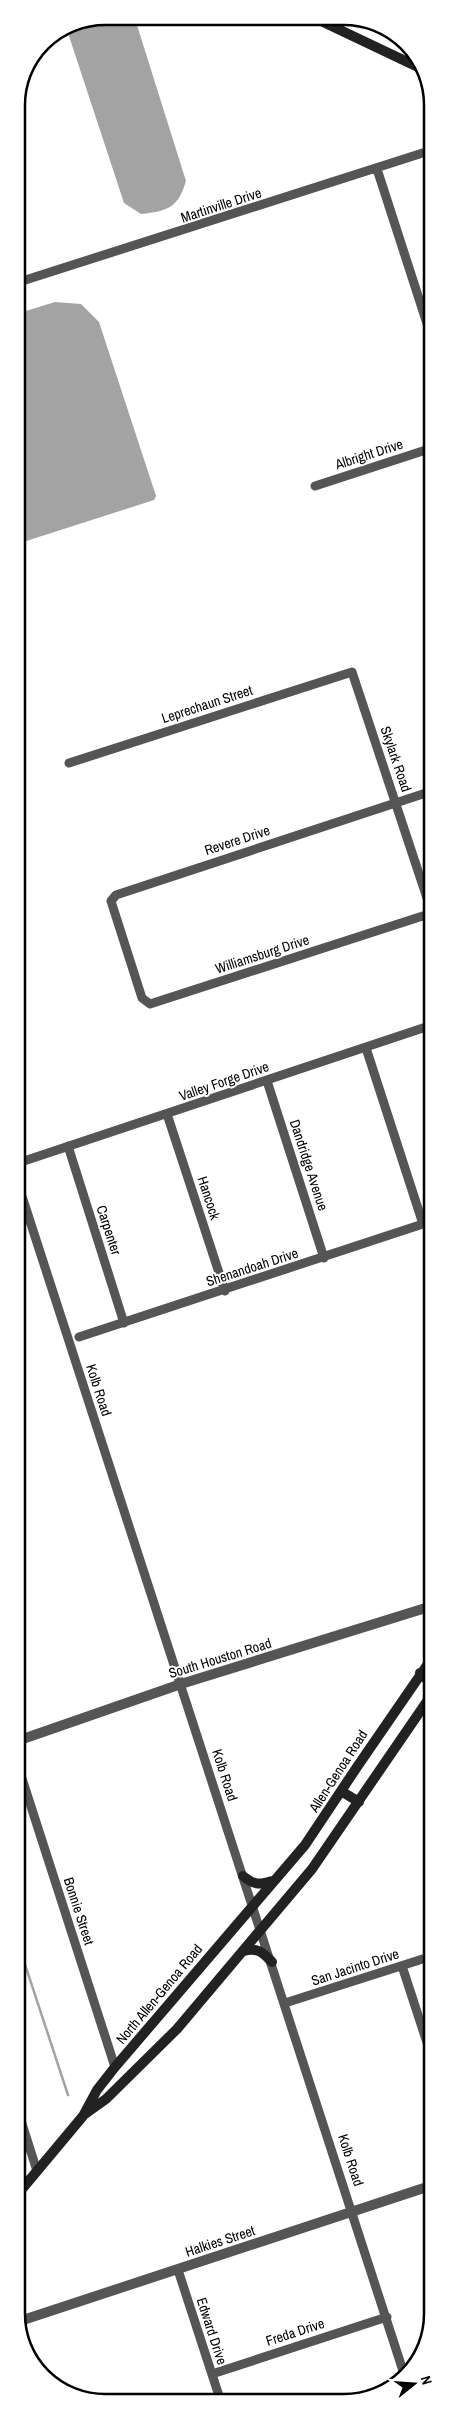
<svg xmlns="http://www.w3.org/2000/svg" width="449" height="2419" font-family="'Archivo Narrow',sans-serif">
  <rect width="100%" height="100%" fill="#fff"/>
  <path fill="#a3a3a3" d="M136 22 186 181C178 208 168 211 141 214L124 203 69 36 61 32 55 33 71 23Z
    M55 302 81 304 99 322 156 496 154 500 17 544 16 314Z"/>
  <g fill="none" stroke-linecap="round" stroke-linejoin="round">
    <path stroke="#a3a3a3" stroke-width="2.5" d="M17 1940 68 2095"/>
    <path stroke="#555" stroke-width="9" d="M377 169 432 339
      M16 283 432 150
      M315 486 432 448
      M69 763 352 672 432 913
      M432 791 116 895 111 901 142 998 150 1004 432 913
      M366 1048 423 1224
      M267 1081 324 1258
      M167 1114 225 1291
      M68 1146 124 1323
      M24 1161 432 1025
      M17 1181 405 2377
      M79 1337 432 1221
      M17 1763 115 2067
      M402 1966 433 2061
      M285 2003 432 1956
      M17 2108 37 2171
      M178 2270 221 2402
      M212 2374 387 2317"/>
    <path stroke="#555" stroke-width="10" d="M17 1741 181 1684 432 1606
      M17 2322 433 2185"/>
    <path stroke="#222" stroke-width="10" d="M319 20 420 68
      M420 1673 432 1684
      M341 1791 359 1802
      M243 1876C254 1885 259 1885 272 1881
      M244 1951C258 1947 263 1953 272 1962
      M85 2114 106 2099 177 2029 312 1869 432 1694
      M17 2195 83 2116 97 2090 115 2067 305 1845 357 1767 432 1658"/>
  </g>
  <g text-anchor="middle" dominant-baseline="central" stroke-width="4" stroke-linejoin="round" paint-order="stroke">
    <g font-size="14" fill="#000" stroke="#fff">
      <text transform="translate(221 205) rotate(-18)">Martinville Drive</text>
      <text transform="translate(369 454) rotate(-18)">Albright Drive</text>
      <text transform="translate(207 704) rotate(-18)">Leprechaun Street</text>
      <text transform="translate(396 759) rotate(71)">Skylark Road</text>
      <text transform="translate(237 840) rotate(-18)">Revere Drive</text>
      <text transform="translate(262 954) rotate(-18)">Williamsburg Drive</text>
      <text transform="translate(224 1081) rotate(-19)">Valley Forge Drive</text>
      <text transform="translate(309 1165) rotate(72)">Dandridge Avenue</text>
      <text transform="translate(209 1198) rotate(72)">Hancock</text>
      <text transform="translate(109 1230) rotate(72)">Carpenter</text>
      <text transform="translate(252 1267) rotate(-18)">Shenandoah Drive</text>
      <text transform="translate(99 1390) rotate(72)">Kolb Road</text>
      <text transform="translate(220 1658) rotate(-17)">South Houston Road</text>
      <text transform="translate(338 1771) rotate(-57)">Allen-Genoa Road</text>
      <text transform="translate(225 1775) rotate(72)">Kolb Road</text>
      <text transform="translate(79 1911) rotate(72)">Bonnie Street</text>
      <text transform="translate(355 1967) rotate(-18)">San Jacinto Drive</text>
      <text transform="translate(159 1994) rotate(-50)">North Allen-Genoa Road</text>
      <text transform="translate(351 2160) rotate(72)">Kolb Road</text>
      <text transform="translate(220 2241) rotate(-18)">Halkies Street</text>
      <text transform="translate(212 2331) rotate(72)">Edward Drive</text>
      <text transform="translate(295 2332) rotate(-18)">Freda Drive</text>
    </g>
  </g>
  <path d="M0 0H449V2419H0ZM105 25H344A80 80 0 0 1 424 105V2314A80 80 0 0 1 344 2394H105A80 80 0 0 1 25 2314V105A80 80 0 0 1 105 25Z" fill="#fff" fill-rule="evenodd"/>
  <path fill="none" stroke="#000" stroke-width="2.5" d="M105 25H344A80 80 0 0 1 424 105V2314A80 80 0 0 1 344 2394H105A80 80 0 0 1 25 2314V105A80 80 0 0 1 105 25Z"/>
  <g transform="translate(414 2384) rotate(73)" stroke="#ffffff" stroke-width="4" paint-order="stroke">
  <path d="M0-4L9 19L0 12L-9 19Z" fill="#000000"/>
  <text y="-8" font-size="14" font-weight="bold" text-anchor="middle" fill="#000000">N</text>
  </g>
</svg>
